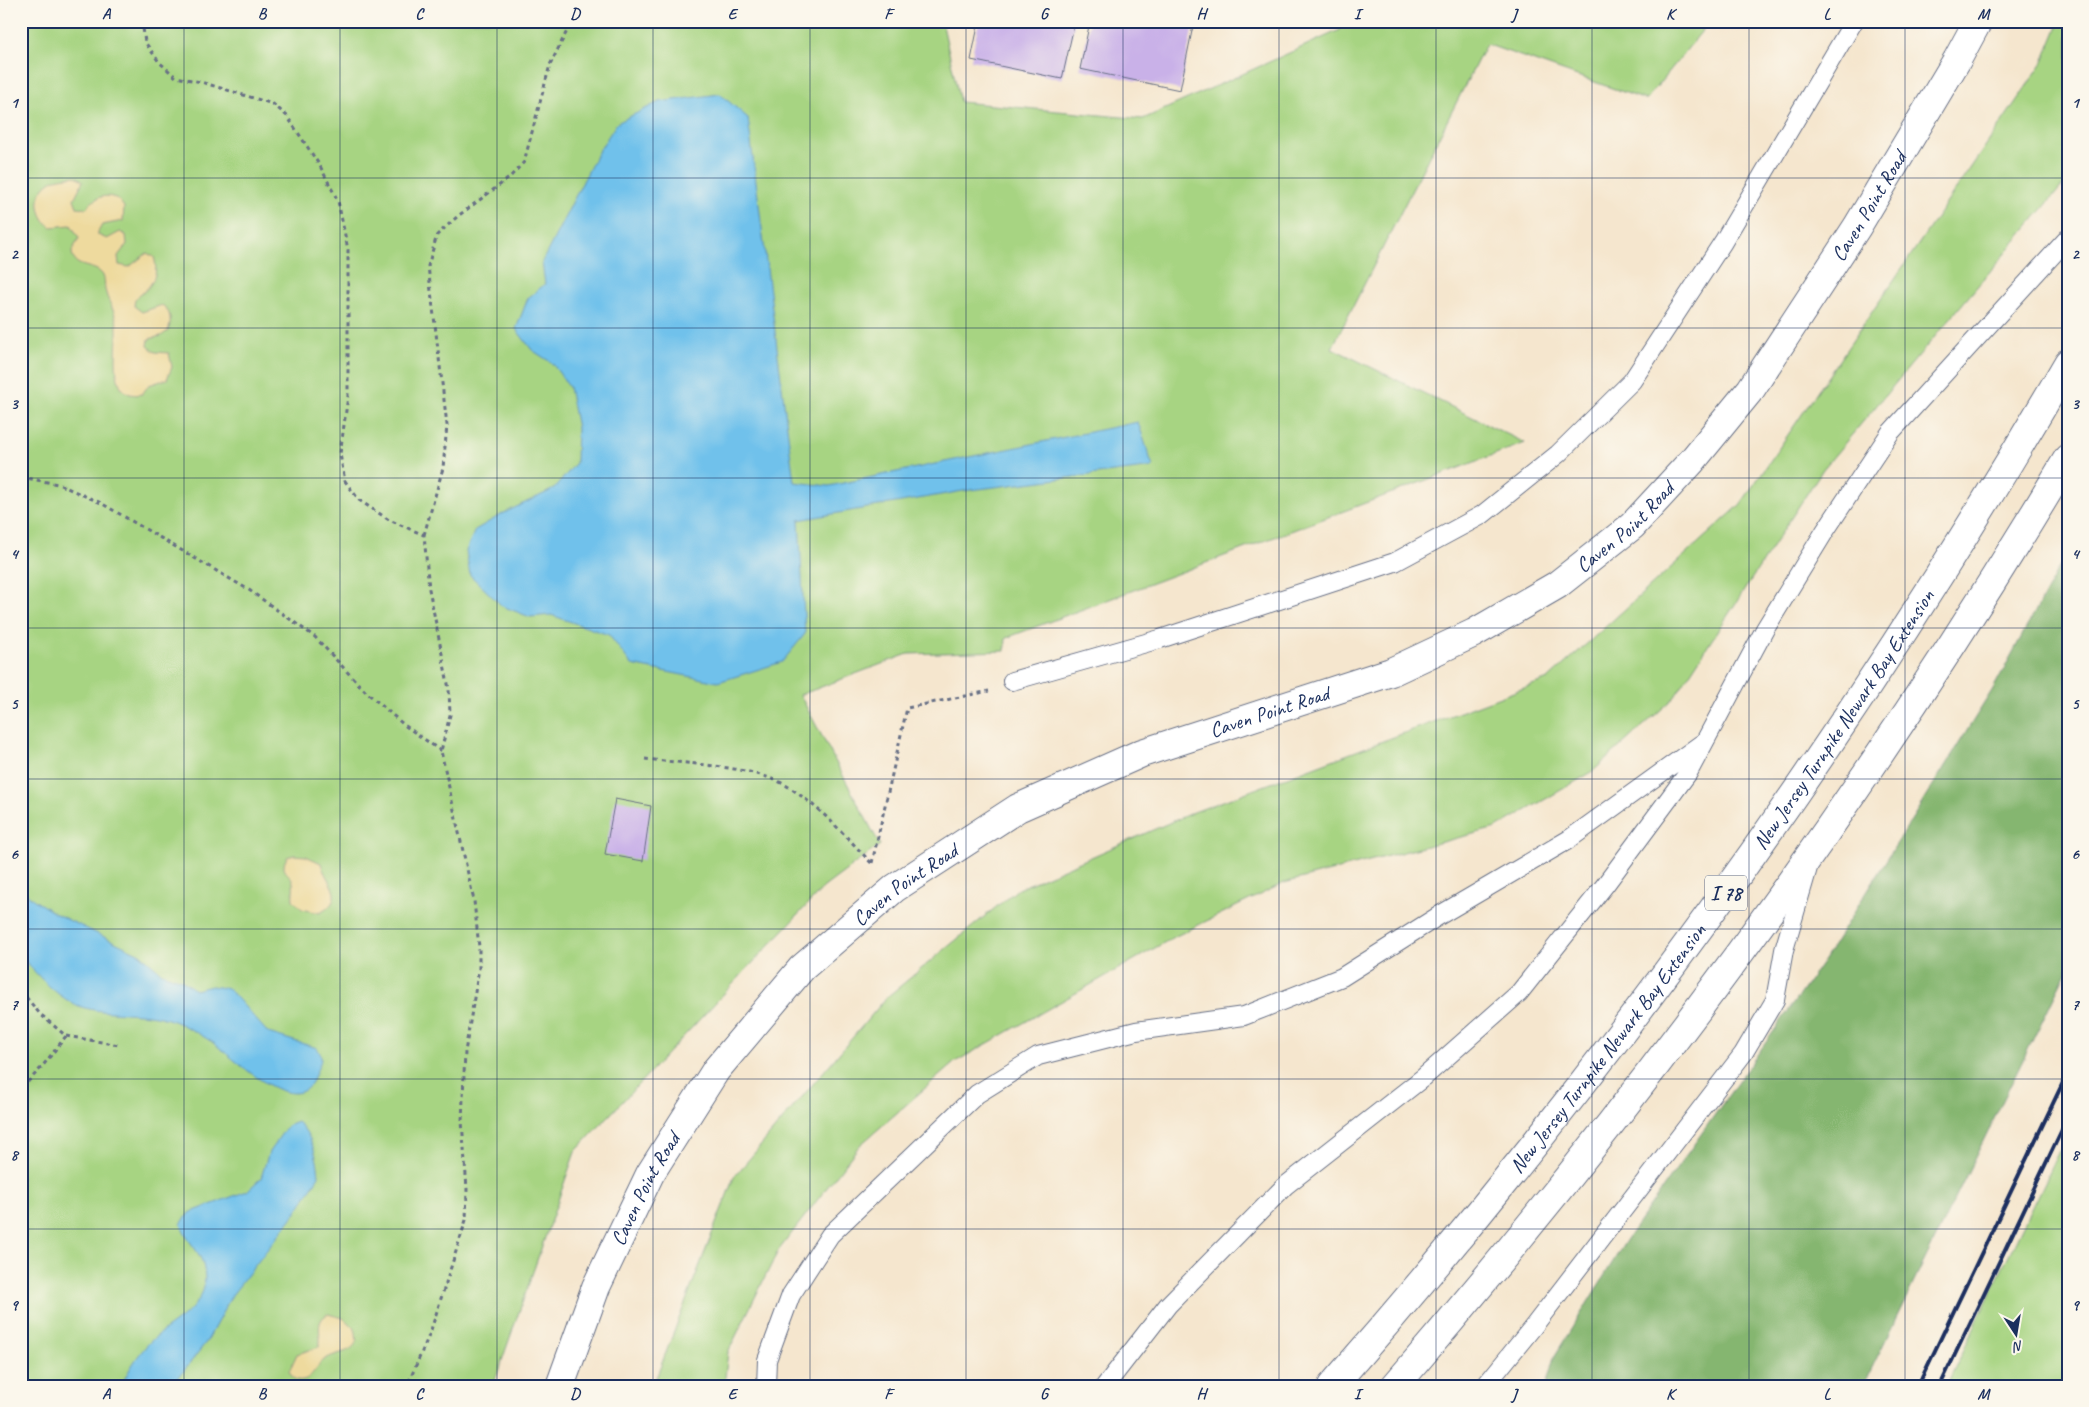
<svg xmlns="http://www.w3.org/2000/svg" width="2089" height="1407" font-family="Caveat,sans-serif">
  <rect width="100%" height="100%" fill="#fbf7ec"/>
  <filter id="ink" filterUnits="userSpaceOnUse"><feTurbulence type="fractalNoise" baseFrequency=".02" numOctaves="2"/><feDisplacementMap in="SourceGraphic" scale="10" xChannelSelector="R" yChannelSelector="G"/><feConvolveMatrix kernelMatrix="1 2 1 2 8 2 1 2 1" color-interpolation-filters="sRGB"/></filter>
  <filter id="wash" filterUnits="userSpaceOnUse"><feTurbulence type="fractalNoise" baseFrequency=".0096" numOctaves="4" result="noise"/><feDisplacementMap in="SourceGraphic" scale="20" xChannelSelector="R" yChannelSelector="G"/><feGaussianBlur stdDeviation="1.12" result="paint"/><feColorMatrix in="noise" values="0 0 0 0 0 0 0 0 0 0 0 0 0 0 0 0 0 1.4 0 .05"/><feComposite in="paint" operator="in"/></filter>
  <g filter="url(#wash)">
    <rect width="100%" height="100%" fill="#f5e6ce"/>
    <path fill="#a7d482" stroke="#618270" d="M21 21H942L960 102 1143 119 1340 30 1344 21H1710L1646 100 1486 44 1332 348 1525 443 1006 638 1005 651 908 654 800 695 880 845 824 887 575 1152 493 1386H21Z
      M2060 21H2068V179L1823 469 1674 698 1592 772 1496 828 1284 883 1176 936 955 1062 859 1146 778 1251 728 1352 724 1386H653L734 1177 887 997 1018 889 1194 812 1548 679 1740 505 2043 62Z
      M2068 1132V1386H1946Z"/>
    <path fill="#85b670" stroke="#507267" d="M2068 551V968L1863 1386H1546L1554 1357 1627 1239 1824 960 1993 689Z"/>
    <path fill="#eeda9e" stroke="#84847e" d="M76 176 83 181 74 199 77 207 86 208C96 197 104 193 118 199L124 207 123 221 102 225 98 232V235L107 239 120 232 126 235 127 244 118 256 119 265 129 267 147 253 154 257C160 277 150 288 135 299L134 306 142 312 162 305C171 311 172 321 168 331L161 336 149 339 148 346 155 352 169 353 172 367 167 379 149 385 142 394C103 402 121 339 116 319 114 309 107 300 105 290 104 284 106 277 100 272 90 264 72 269 72 251L79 238 71 225 51 227C34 215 34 187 56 179 62 177 70 177 76 176Z
      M294 855 306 856 321 863C325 882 349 897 320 913L302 909 293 900C292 894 294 889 293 883 292 872 278 874 287 857Z
      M328 1314 343 1318 355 1329C363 1355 338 1350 324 1360 314 1368 310 1385 294 1379L289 1371 297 1354 319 1347C323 1335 313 1322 328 1314Z"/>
    <path fill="#70c1eb" stroke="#4678a4" d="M720 94 748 118 794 482 829 486 1138 422 1153 467 963 491 799 520 805 634 782 662 718 682 632 665 609 635 551 615 530 617 502 606 470 575 466 551 475 530 506 512 554 489 576 463 577 428 569 387 552 363 532 350 516 329 528 298 545 284 542 262 598 152 617 123 659 102Z
      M21 892H25L34 900 56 914 140 954 162 973 182 980 195 990 212 986 229 989 268 1033 317 1048C325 1059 319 1064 315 1075 299 1125 232 1056 212 1042 200 1034 182 1024 168 1019 141 1010 98 1016 74 1004 53 993 36 974 21 956Z
      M297 1122C311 1132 318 1159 319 1176L295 1214 232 1295 207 1341 172 1386H121C129 1369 138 1354 151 1341 176 1318 214 1306 203 1264 198 1248 185 1240 181 1224L189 1213 247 1191 261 1178 269 1152 287 1126Z"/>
    <g id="blocks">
      <path fill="#c9b1e8" d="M979 21H1075L1062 79 971 60Z
        M1090 21H1194L1180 90 1080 69Z
        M615 799 651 806 643 861 605 854Z"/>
    </g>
  </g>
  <g filter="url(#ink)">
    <use href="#blocks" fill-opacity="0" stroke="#676f85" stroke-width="1"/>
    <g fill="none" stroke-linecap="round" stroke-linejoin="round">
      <g stroke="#676f85" stroke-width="20">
        <path id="service" d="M1012 681 1160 639 1395 562 1482 515 1558 454 1632 381 1723 242 1854 21
          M766 1386 767 1360 791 1295 830 1235 977 1094 1038 1056 1136 1031 1244 1016 1342 977 1440 915 1568 840 1701 744
          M1105 1386 1168 1305 1285 1186 1424 1077 1519 993 1605 885 1688 773 1765 629 1825 531 1890 433 2068 238
          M1485 1386 1533 1327 1743 1054 1775 1000 1784 950 1808 868"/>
      </g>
      <g stroke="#676f85" stroke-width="30">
        <g id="tertiary">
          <path id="s1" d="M560 1386 596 1287 650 1174 716 1070 802 968 895 888 1018 808 1142 753 1391 672 1474 633 1557 585 1632 526 1692 461 1751 389 1857 227 1957 60 1978 21"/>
        </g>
      </g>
      <g stroke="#676f85" stroke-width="30">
        <g id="motorway">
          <path id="s2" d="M1332 1386C1611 1069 1856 728 2068 363"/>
          <path d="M1395 1386C1645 1096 1871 788 2068 458"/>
        </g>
      </g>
      <path stroke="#676f85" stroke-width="3" stroke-dasharray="4 4" stroke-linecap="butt" d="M142 21 145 42 159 62 176 77 201 82 273 104 287 116 320 166 338 201 348 250V396L340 454 345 481 359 500 389 520 424 535 429 589 449 689 450 715 441 751 474 901 479 947V968L465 1052 462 1121 467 1189 466 1220 430 1333 407 1386
        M21 477 58 484 101 503 249 590 315 637 365 691 404 725 441 751
        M424 535 443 468 447 425 428 266 437 235 458 216 509 178 524 162 550 65 572 21
        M645 759C687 764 751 765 787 786 820 807 847 837 874 866
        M872 863 907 708 989 691
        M21 991 40 1014 66 1036 41 1068 21 1089
        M66 1036 119 1045"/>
      <use href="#service" stroke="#fff" stroke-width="18"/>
      <use href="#tertiary" stroke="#fff" stroke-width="28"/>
      <use href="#motorway" stroke="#fff" stroke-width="28"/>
      <path stroke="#1b2f5e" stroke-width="4" d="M1918 1386 2068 1072
        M1940 1386 2068 1117"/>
    </g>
  </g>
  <path fill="none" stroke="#1b2f5e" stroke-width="1" stroke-opacity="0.55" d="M184 21V1386M340 21V1386M497 21V1386M653 21V1386M810 21V1386M966 21V1386M1123 21V1386M1279 21V1386M1436 21V1386M1592 21V1386M1749 21V1386M1905 21V1386M21 178H2068M21 328H2068M21 478H2068M21 628H2068M21 779H2068M21 929H2068M21 1079H2068M21 1229H2068"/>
  <g text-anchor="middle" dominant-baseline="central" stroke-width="4.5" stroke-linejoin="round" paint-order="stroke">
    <rect fill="#fbf7ec" stroke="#5e6b89" stroke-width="1" x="1705" y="875.5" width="42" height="35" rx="4"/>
    <g font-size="20" font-weight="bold" fill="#1b2f5e">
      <text x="1726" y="893">I 78</text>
    </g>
    <g font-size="21" fill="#1b2f5e" stroke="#fbf7ec">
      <text stroke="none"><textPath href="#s1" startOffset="1836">Caven Point Road</textPath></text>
      <text stroke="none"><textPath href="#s1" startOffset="1431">Caven Point Road</textPath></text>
      <text stroke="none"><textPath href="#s1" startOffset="1026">Caven Point Road</textPath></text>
      <text stroke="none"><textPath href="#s2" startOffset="841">New Jersey Turnpike Newark Bay Extension</textPath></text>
      <text stroke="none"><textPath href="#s1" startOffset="620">Caven Point Road</textPath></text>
      <text stroke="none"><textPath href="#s2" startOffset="436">New Jersey Turnpike Newark Bay Extension</textPath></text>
      <text stroke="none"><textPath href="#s1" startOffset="215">Caven Point Road</textPath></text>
    </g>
  </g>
  <rect width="2089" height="1407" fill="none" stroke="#fbf7ec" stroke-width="55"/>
  <g transform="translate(2016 1334) rotate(168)" stroke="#fbf7ec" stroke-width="4" paint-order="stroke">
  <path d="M0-4L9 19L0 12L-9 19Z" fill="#1b2f5e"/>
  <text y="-8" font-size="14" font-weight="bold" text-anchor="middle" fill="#1b2f5e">N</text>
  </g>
  <rect x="28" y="28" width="2034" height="1352" fill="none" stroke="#1b2f5e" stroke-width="2"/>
  <g font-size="16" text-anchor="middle" font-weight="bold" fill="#1b2f5e">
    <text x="106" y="19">A</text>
    <text x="262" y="19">B</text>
    <text x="419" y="19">C</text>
    <text x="575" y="19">D</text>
    <text x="732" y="19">E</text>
    <text x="888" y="19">F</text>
    <text x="1044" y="19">G</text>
    <text x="1201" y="19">H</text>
    <text x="1357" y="19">I</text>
    <text x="1514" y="19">J</text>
    <text x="1670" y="19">K</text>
    <text x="1827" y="19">L</text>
    <text x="1983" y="19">M</text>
    <text x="14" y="108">1</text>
    <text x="2075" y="108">1</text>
    <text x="14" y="259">2</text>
    <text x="2075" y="259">2</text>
    <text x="14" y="409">3</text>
    <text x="2075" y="409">3</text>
    <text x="14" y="559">4</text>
    <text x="2075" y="559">4</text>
    <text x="14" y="709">5</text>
    <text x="2075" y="709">5</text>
    <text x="14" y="859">6</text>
    <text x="2075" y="859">6</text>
    <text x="14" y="1010">7</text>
    <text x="2075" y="1010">7</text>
    <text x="14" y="1160">8</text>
    <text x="2075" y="1160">8</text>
    <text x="14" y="1310">9</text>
    <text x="2075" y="1310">9</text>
    <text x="106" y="1399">A</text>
    <text x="262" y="1399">B</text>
    <text x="419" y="1399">C</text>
    <text x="575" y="1399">D</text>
    <text x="732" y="1399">E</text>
    <text x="888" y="1399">F</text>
    <text x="1044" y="1399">G</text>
    <text x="1201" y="1399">H</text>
    <text x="1357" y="1399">I</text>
    <text x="1514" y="1399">J</text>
    <text x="1670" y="1399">K</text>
    <text x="1827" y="1399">L</text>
    <text x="1983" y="1399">M</text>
  </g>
</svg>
